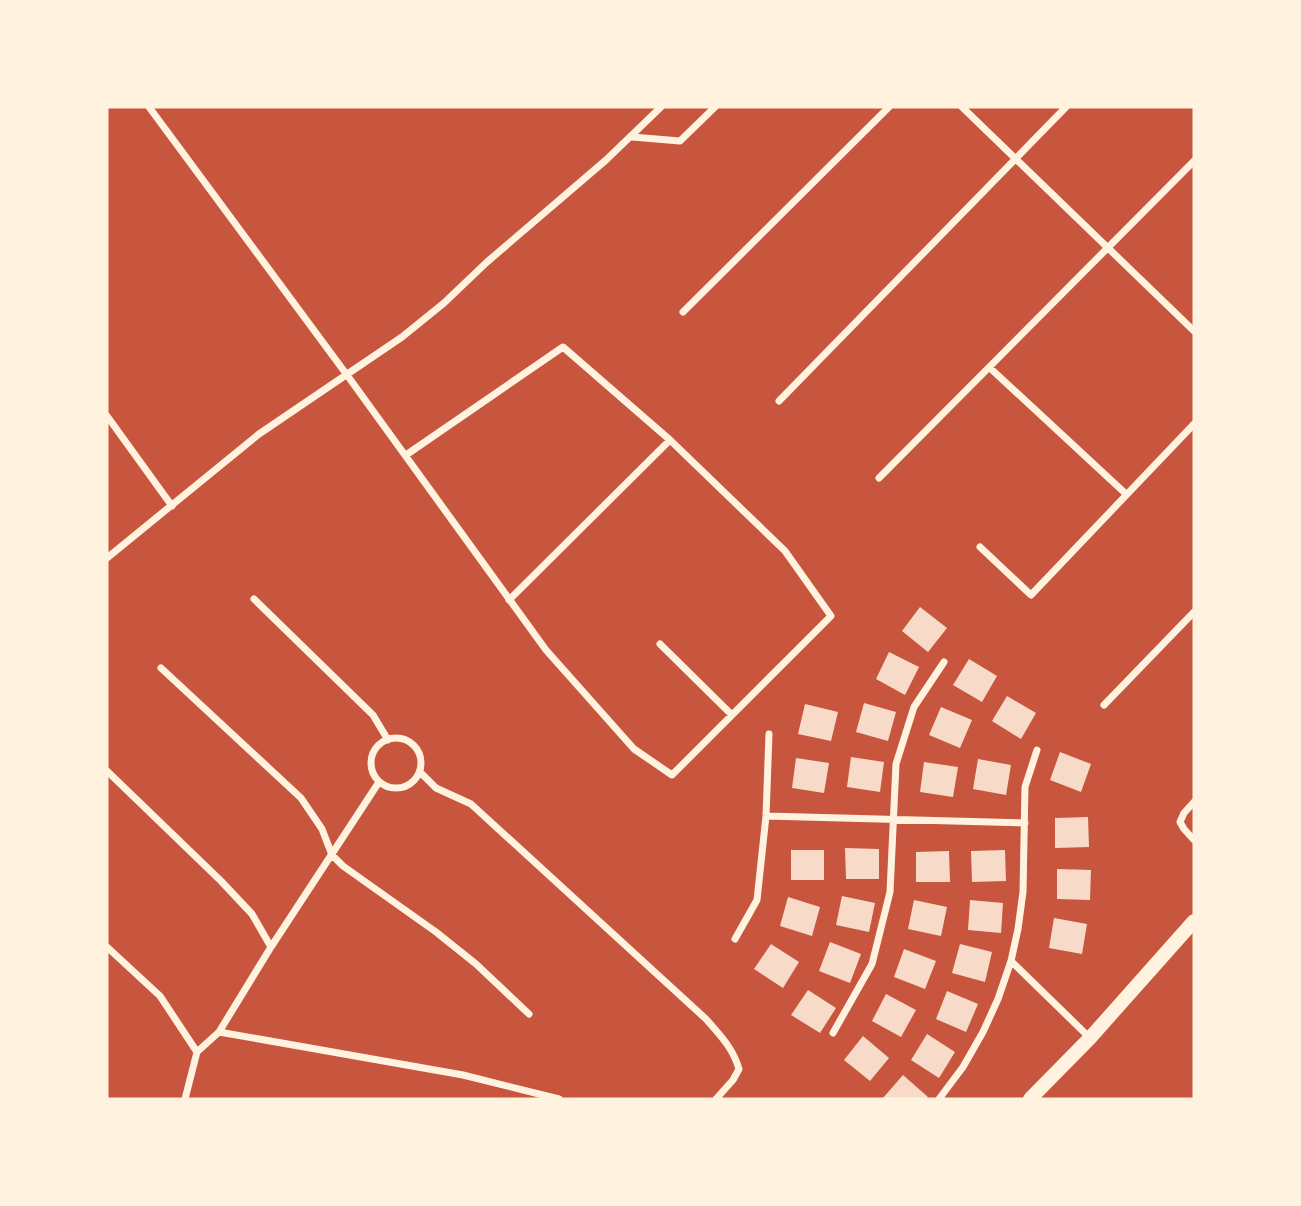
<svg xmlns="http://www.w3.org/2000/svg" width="1301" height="1206" font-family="Raleway,sans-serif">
  <rect width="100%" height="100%" fill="#c8553d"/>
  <path fill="#f7dbc8" d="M920 607 947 628 928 652 902 631Z
    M889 652 919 667 905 695 876 679Z
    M969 659 997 676 982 702 953 685Z
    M1007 696 1036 713 1021 739 992 721Z
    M864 703 896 712 888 741 856 732Z
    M805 704 838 712 831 741 798 734Z
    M941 707 972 720 960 748 929 735Z
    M1060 752 1091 764 1081 792 1050 780Z
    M851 757 884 762 880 792 847 787Z
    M796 758 829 763 824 793 792 788Z
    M978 759 1011 765 1006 795 973 789Z
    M924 762 958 767 953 797 920 792Z
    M1088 817 1089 847 1055 848V818Z
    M845 848 879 849V879H846Z
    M791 850H824V880H791Z
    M1005 850 1006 881 972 882 971 851Z
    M949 851 950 882H916V852Z
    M1057 869 1091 870 1090 900 1057 899Z
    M842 896 875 903 869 932 836 925Z
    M788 897 820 907 812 936 780 926Z
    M914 900 947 907 941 936 908 929Z
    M970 900 1003 903 1001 933 968 930Z
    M1054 918 1087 924 1082 954 1049 948Z
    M830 942 861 954 850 983 819 971Z
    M771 944 799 962 783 988 754 969Z
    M960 944 992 952 985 982 952 973Z
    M904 949 936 961 925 989 894 977Z
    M808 990 836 1008 820 1033 791 1015Z
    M947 991 978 1004 966 1032 936 1019Z
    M886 994 916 1010 901 1037 872 1021Z
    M927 1034 955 1052 939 1078 911 1060Z
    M863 1036 889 1058 870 1081 844 1060Z
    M903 1075 928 1097 926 1099H885L883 1098Z"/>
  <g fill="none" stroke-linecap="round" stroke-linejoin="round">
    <path stroke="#fff3e0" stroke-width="7" d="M149 107 347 375 546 650 634 749 672 775 831 616 785 551 670 440 563 347 406 455
      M962 107 1194 331
      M632 137 680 141 715 107
      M683 312 889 107
      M990 368 1126 494
      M779 401 1066 107
      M107 416 172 506
      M879 478 1194 161
      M980 547 1031 595 1194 424
      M107 558 259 434 402 337 444 303 487 262 606 160 661 107
      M254 599 373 715 388 740
      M509 600 670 440
      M660 644 732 715
      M161 668 301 798 322 829 332 855 343 866 436 932 476 964 529 1014
      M1104 705 1194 612
      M371 763a25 25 0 1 1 50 0a25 25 0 1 1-50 0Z
      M107 771 221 881 252 914 271 947
      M420 772 436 788 471 804 706 1019C720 1035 733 1048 739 1069L733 1080 716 1099
      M1194 802 1184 813 1180 822 1184 829 1194 840
      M766 816 1025 823
      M735 939 757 900 766 816 769 734
      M107 947 160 996 197 1052
      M1011 961 1090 1038
      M219 1032 463 1075 559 1099
      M833 1033 872 964 890 892 896 764 914 707 944 662
      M185 1099 197 1052 219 1032 271 947 379 782
      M939 1099 963 1067 983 1032 998 999 1011 961 1018 929 1023 892 1025 787 1037 750"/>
    <path stroke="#fff3e0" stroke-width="14" d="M1030 1099 1090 1038 1194 921"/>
  </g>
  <rect width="1301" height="1206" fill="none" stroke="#fff3e0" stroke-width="217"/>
</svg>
